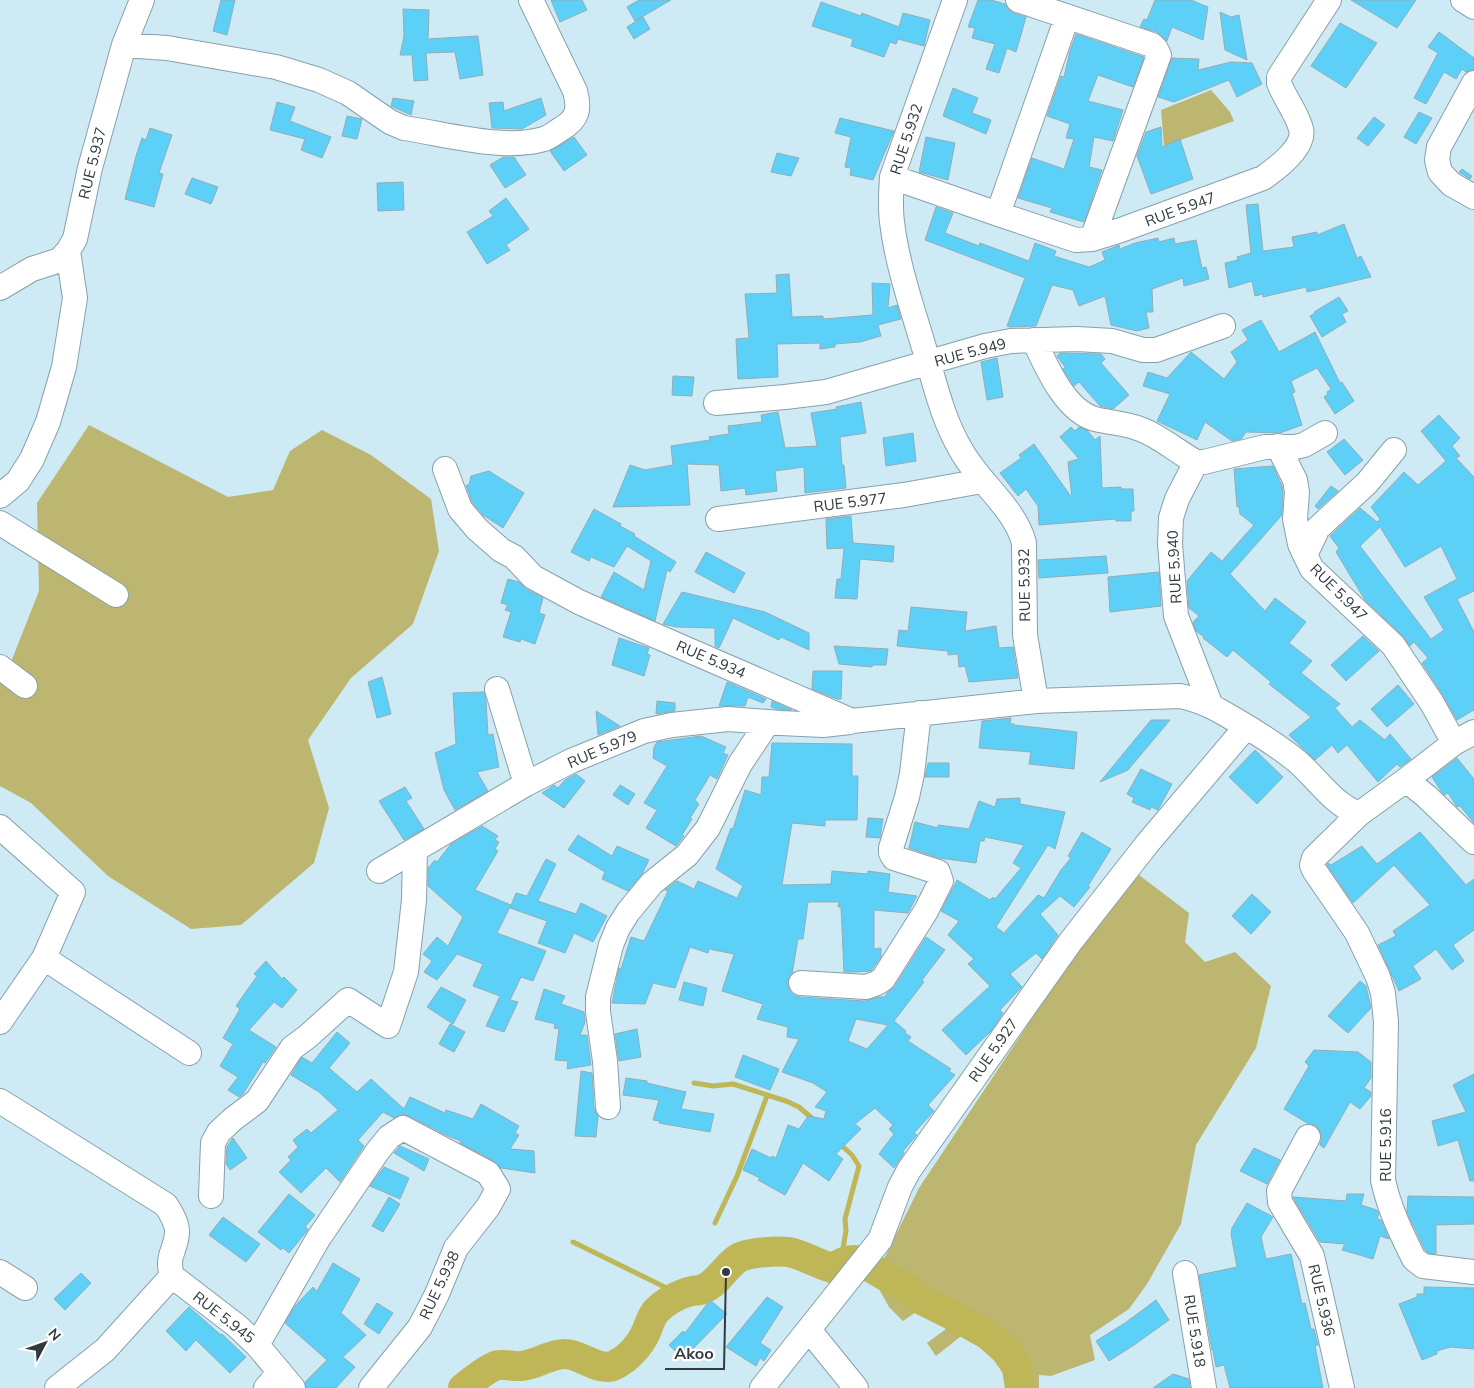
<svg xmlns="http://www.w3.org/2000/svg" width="1474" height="1388" font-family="Mulish,sans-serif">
  <rect width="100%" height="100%" fill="#ceeaf5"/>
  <path fill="#bcb671" d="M1211 90 1230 112 1234 121 1164 146 1161 110Z
    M89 425 228 497 273 490 290 451 322 430 371 455 431 499 439 551 413 624 351 678 308 740 329 808 314 863 241 925 191 929 108 876 31 803 0 786V666L9 667 39 591 37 503Z
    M1139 875 1189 913 1185 942 1205 962 1235 952 1271 986 1256 1048 1196 1145 1181 1224 1147 1284 1129 1309 1090 1335 1095 1360 1051 1376 1039 1375V1388H1008L1016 1381 997 1352 965 1333 936 1356 927 1343 946 1329 922 1308 903 1321 889 1307 879 1289 876 1279 882 1263 919 1188 1104 910Z"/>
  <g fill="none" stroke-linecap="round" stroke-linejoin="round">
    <path stroke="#bfb657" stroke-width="5" d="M694 1083 713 1086 733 1084 786 1101 799 1107 814 1120
      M839 1143 852 1155 859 1166 845 1219 846 1231 841 1260 843 1262
      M715 1223 737 1176 767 1096
      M573 1242 681 1295"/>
    <path stroke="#bfb657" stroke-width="30" d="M463 1388C473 1381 484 1370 495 1366 502 1363 513 1367 521 1366 537 1365 549 1354 565 1354 582 1354 599 1373 615 1365 629 1358 640 1345 646 1332 649 1325 651 1317 656 1311 665 1302 679 1294 692 1291 696 1290 700 1291 703 1289 717 1284 725 1267 737 1259 746 1252 782 1250 793 1253 807 1257 818 1264 832 1268 841 1263 849 1258 860 1261L909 1290 918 1298 956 1317 988 1335 1005 1350 1014 1363 1017 1368 1020 1388"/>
  </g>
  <path fill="#5dd0f8" stroke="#92adb7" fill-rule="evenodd" d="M221 0H235L227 35 213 31Z
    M551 0H582L587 10 560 22Z
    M639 0H671L635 21 627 7Z
    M978 0H991L1005 4 1008 9 1013 13 1026 17 1016 52 1007 48 999 73 986 69 995 44 972 38 975 28 968 27Z
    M1155 0H1191L1208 7 1203 40 1172 27 1167 41 1157 32 1140 27 1144 19 1147 20Z
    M1351 0H1416L1397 28Z
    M821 2 861 16 862 13 899 27 903 13 930 20 924 46 898 39 896 44 890 42 884 57 851 46 853 39 812 26Z
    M403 9 429 10 428 39 478 36 483 75 460 79 455 52 426 53 428 80 414 81 412 55H400L404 36Z
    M1220 12 1231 17 1239 15 1247 60 1225 50Z
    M643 17 650 29 634 39 627 27Z
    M1340 23 1377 43 1346 88 1311 66Z
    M1439 32 1474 58V69L1466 72 1462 69 1456 79 1444 72 1426 104 1414 98 1438 53 1428 47Z
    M1076 34 1144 57 1133 87 1098 75 1088 101 1123 110 1113 141 1094 137 1089 167 1102 170 1084 222 1050 212 1052 208 1018 198 1032 158 1064 169 1074 139 1066 138 1070 124 1047 116 1061 76 1064 77 1070 51Z
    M1172 58 1199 59 1198 70 1231 62 1252 63 1262 84 1237 97 1229 80 1174 102 1158 97Z
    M953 88 978 98 972 113 991 120 986 134 943 116Z
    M393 98 414 101 411 115 391 106Z
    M541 98 546 115 522 129 492 128 489 103 503 102 504 111Z
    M277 102 295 107 290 121 331 137 322 158 301 150 305 139 270 130Z
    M1419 112 1432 118 1416 144 1404 137Z
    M347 116 362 119 357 139 342 136Z
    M1374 117 1385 125 1368 146 1357 138Z
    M840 118 894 131 873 180 850 175 851 168 845 167 851 137 835 133Z
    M1161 127 1162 147 1180 139 1193 179 1151 194 1137 156 1146 132Z
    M150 128 172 135 159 173 163 174 154 207 125 199 136 156 142 138 146 140Z
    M574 137 587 155 564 171 550 151Z
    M926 137 955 143 948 180 919 172Z
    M777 153 799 158 791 176 771 172Z
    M503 157H514L526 175 505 188 490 165Z
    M1462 169 1472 176 1470 179 1459 172Z
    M192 178 218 187 211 204 185 194Z
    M403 182 404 210 378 211 377 183Z
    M506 198 529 229 506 245 510 250 487 264 467 232 493 216 489 211Z
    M1258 204 1263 251 1294 247 1292 237 1317 232V235L1344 224 1357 258 1361 256 1371 277 1307 292 1306 287 1263 297V294L1255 296 1252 281 1229 288 1225 263 1238 260 1237 257 1251 253 1246 205Z
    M936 207 953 213 945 233 979 246 980 243 1029 261 1035 243 1056 251 1054 256 1089 267 1105 260 1102 252 1119 245 1120 249 1135 243 1158 238 1159 242 1174 238 1175 244 1196 240 1202 268 1206 267 1209 279 1184 286 1183 278 1152 289 1153 312H1146L1149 328 1137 331 1111 325 1105 296 1079 306 1073 290 1052 285 1036 326 1010 327 1007 326 1025 278 925 240Z
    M789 274 792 317 823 316V319L873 315 872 283 890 284 888 308 897 305 901 319 878 325 881 336 860 342 835 344V347L820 349V343L777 344 778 377 738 379 736 339 749 338 745 294 777 293 776 275Z
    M1339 297 1348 311 1342 314 1346 322 1322 337 1310 316 1315 313 1314 312Z
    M1261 320 1279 352 1315 332 1340 383 1342 382 1354 401 1335 414 1324 397 1328 394 1327 392 1331 389 1317 368 1291 381 1295 392 1292 393 1302 425 1280 433 1246 432 1241 439 1232 441 1205 422 1197 440 1157 421 1170 394 1143 386 1148 372 1167 378 1191 352 1224 379 1237 362 1231 352 1248 340 1242 330Z
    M1060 353 1101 354 1105 359 1101 363 1129 395 1113 409 1100 406 1079 382 1074 386 1063 369 1065 367 1057 356Z
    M997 358 1003 397 987 400 981 362Z
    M673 376 694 377 692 396 672 395Z
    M861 402 866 433 840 437 842 465H844L846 488 805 493 804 467 775 471 777 491 746 495 745 488 721 491 719 465 687 464 690 505 613 507 630 465 645 470 673 465 671 446 710 440 709 437 729 434 728 426 762 422 761 415 778 412 785 448 817 446 811 413 837 409 836 407Z
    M1439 415 1460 438 1452 446 1460 456 1456 458 1474 477V591L1457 599 1474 632V710L1457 720 1443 695 1422 663 1428 658 1414 642 1410 646 1402 635 1365 600 1336 552 1339 548 1330 536 1360 508 1377 522 1380 519 1371 507 1404 472 1418 485 1446 461 1421 431ZM1380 527 1405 567 1441 546 1457 579 1424 597 1444 630 1431 639 1360 546Z
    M1071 427 1075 431 1079 427 1087 430 1095 440 1100 436 1102 488 1121 487V489H1133L1134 511H1131V521H1116V519L1039 525 1038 506 1026 489 1018 496 1000 473 1021 458 1019 455 1034 444 1072 498 1068 462 1079 459 1060 437Z
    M913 433 916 461 886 466 883 438Z
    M1344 439 1363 460 1345 475 1327 452Z
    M1273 466 1282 486 1283 493 1282 515 1230 574 1265 611 1275 598 1306 622 1289 643 1312 661 1301 673 1340 704 1335 708 1352 727 1360 720 1385 740 1390 734 1411 759 1400 767 1397 764 1378 782 1347 745 1338 753 1332 745 1315 760 1289 735 1311 717 1269 684 1271 682 1233 650 1227 657 1203 638 1204 637 1196 631 1193 622 1199 616 1189 608 1187 581 1211 552 1222 561 1254 525 1240 514 1239 507H1237L1234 469Z
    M489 471 524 493 503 528 483 515 472 502 466 485H469L471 476Z
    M1331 486 1338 491 1318 509 1315 506Z
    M594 509 621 524 620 526 635 534 634 536 676 562 670 572 667 570 655 621 601 597 614 572 644 590 651 561 627 546 614 567 591 557 589 561 571 552Z
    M851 516 853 543 894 546 893 562 860 559 857 599 835 598 837 579H841L844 548 827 549 826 519Z
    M706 552 745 573 734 593 695 572Z
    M1106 556 1108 573 1039 578 1038 560Z
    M1159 572 1161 606 1110 612 1108 577Z
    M508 579 519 582 526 589 543 598 539 613 545 615 535 644 521 639 520 642 503 637 511 612 505 610 508 605 501 603Z
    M682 592 765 612 809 633V650L781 637 779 640 733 618 719 648 715 646V628L676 627 663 624Z
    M911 607 967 612 965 631 996 626 999 648 1013 647 1018 678 969 682 965 666 959 667 958 654 948 655V651L897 646 899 630 908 631Z
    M1363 636 1379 651 1346 681 1331 665Z
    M619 638 649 648 647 654 650 655 644 676 612 665Z
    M834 646 888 649 886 665H873L872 667 839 664Z
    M813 671H842L841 699H837L812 689Z
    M382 677 391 714 377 718 368 682Z
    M727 682 766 699 763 703 748 697 745 706H719Z
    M1398 685 1414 704 1387 727 1371 709Z
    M484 692 486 701 488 735 493 734 499 767 477 772 488 791 455 810 444 790 435 753 456 744 453 693Z
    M657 701 675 703V711L656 714Z
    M772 701 792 710 776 709 771 707Z
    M596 711 620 726 598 735Z
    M1011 718 1010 724H1014V725L1077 732 1074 769 1029 764 1031 752 979 748 982 721Z
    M1151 720H1170L1128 770 1100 782Z
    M701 736 726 747 723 753 728 755 717 779 710 775 695 800 699 804 690 818 692 819 682 835 684 836 676 846 646 828 657 810 644 803 667 766 653 758 654 747 657 742Z
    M772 743 852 744V776H858L857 820H825V826L792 823 782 885 831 884 832 871 868 874V871L890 874 888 892 917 896 908 913 874 910V949L881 948V957L871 971 854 972H844L841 907H838L839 902H808L803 939H798L792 974 787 982 789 990 794 995 800 997 865 1001 879 997H885L887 993 895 986 926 937 945 950 922 980 924 982 894 1021 906 1031 905 1033 911 1037 908 1041 951 1069 949 1071 955 1075 928 1105 934 1111 914 1133 917 1135 903 1151 904 1153 894 1168 879 1154 894 1134 889 1129 893 1125 875 1108 855 1124 861 1129 836 1154 843 1159 829 1181 803 1163 785 1195 758 1180 760 1178 743 1170 752 1149 771 1158 772 1156 776 1158 788 1125 799 1129 808 1116 824 1119 826 1111 815 1107 827 1092 813 1083 782 1072 799 1039 787 1037 788 1027 757 1019 763 1004 722 991 734 954 709 949 708 953 690 947 675 988 653 983 645 1004 612 1003 619 968 621 969 631 937 644 941 668 891 665 890 677 881 694 889 698 881 737 898 743 886 716 869 731 828 733 829 745 790 761 795 762 777H769ZM856 1019 888 1025 867 1049 848 1041Z
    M1255 750 1283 777 1257 804 1229 777Z
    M1457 758 1474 779V823L1460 806 1457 807 1448 793 1444 795 1441 791 1432 777Z
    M928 763H949V777H925Z
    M1141 769 1172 784 1158 810 1151 807 1150 810 1132 802 1134 798 1127 794Z
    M576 774 585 781 564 808 542 793 554 785 558 788 565 780Z
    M620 785 635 794 628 805 613 795Z
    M405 787 412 798 406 801 424 829 404 840 379 801Z
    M1020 798V804L1065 812 1055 849 1048 845 996 927 1004 933 1038 895 1044 898 1061 870 1071 858 1068 856 1082 832 1111 849 1088 886 1090 887 1074 907 1060 896 1040 914 1058 935 1042 959 1036 953 1010 974 1022 987 1000 1010 1003 1013 992 1030 966 1055 942 1030 990 986 968 964 974 959 948 935 959 921 941 911 957 880 990 900 993 897 995 899 1021 868 1013 863 1024 845 985 837 984 841H980L976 863 939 858 909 848 915 822 938 828V825L969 829 979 801 995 807 997 799Z
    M868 818 883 819 880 838 866 837Z
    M482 826 498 836 495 840 499 842 495 849 498 851 475 890 511 905 497 933 546 951 533 981 521 977 510 1000 518 1002 504 1032 486 1026 500 996 473 986 483 964 457 954 437 980 424 972 432 961 423 954 437 937 448 946 463 917 428 886V868L435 860 437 862 451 844Z
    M1420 832 1466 885 1474 879V930L1453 945 1464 961 1452 970 1436 949 1413 966 1421 979 1399 991 1378 945 1396 936 1393 931 1430 905 1394 865 1353 903 1327 865 1328 863 1331 865 1362 846 1377 864Z
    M578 835 612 856 617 846 649 860 642 874 628 891 602 879 605 872 568 850Z
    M546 859 556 864 538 901 576 914 581 903 607 916 593 942 574 933 565 953 538 943 547 921 510 908 516 893 527 896Z
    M1252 894 1271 912 1251 934 1232 916Z
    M266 961 282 979 284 977 297 990 282 1008 274 1002 249 1030 276 1047 265 1063 263 1062 243 1094 239 1097 228 1090 238 1077 220 1066 233 1044 223 1038 240 1009 236 1006 257 976 254 974Z
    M1360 981 1366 986 1371 1008 1348 1033 1328 1016Z
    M684 982 707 988 703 1006 679 1000Z
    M441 987 466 1000 453 1024 427 1007Z
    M544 989 565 996 561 1004 584 1012 585 1022 580 1035H587L591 1065 567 1069 568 1061 555 1060 559 1029 554 1028 555 1024 535 1019Z
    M450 1024 465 1032 454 1052 439 1044Z
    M637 1029 641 1057 619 1061 615 1034Z
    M337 1032 350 1043 329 1068 357 1092 371 1079 404 1109 410 1097 445 1113 446 1110 473 1119 481 1104 519 1126 515 1133 519 1135 510 1149 534 1151 535 1173 501 1168 494 1161 460 1143 461 1141 448 1136 409 1116 402 1114 394 1118 383 1112 358 1140 364 1146 340 1182 326 1168 301 1193 279 1172 291 1160 288 1157 298 1147 293 1140 307 1129 311 1133 338 1110 319 1092 291 1075 302 1057 312 1063Z
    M1314 1050 1358 1052 1371 1062V1078L1364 1088 1371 1092V1096L1360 1109 1350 1102 1324 1148 1320 1145 1322 1137 1319 1129 1315 1125 1307 1123 1284 1109 1309 1066 1305 1062Z
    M743 1055 779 1069 770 1090 735 1077Z
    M581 1071 592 1073 594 1108 598 1116 596 1137 575 1136Z
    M1474 1074V1181H1470L1458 1140 1438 1146 1432 1121 1466 1112 1453 1085Z
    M626 1078 647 1081V1083L686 1092 681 1109 714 1114 710 1132 659 1123 660 1121 653 1120 659 1100 623 1095Z
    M233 1138 247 1158 230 1170 226 1164 227 1147Z
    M400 1146 429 1159 424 1171 394 1153Z
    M1254 1148 1280 1160 1267 1184 1240 1171Z
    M384 1167 409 1178 400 1199 370 1186Z
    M289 1194 315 1215 305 1227 308 1229 307 1231 289 1253 283 1248 281 1250 258 1232Z
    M1347 1194H1364L1361 1205 1377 1210 1379 1214 1377 1219 1381 1220 1389 1239 1380 1236 1373 1259 1342 1250 1345 1244 1320 1242 1293 1197 1346 1201Z
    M1408 1196 1474 1197V1224L1436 1225V1254L1428 1253 1425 1250 1407 1212Z
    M389 1197 400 1204 383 1232 372 1226Z
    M1247 1203 1273 1217 1261 1237 1266 1259 1291 1254 1302 1304 1305 1303 1311 1329H1314L1318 1345 1315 1346 1323 1388H1230L1224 1365 1216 1367 1213 1350H1212L1199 1275 1237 1267 1231 1234 1232 1228Z
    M223 1217 260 1244 246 1262 209 1235Z
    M333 1263 360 1279 341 1313 366 1335 343 1357 355 1367 336 1388H306L305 1382 327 1360 285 1323 295 1306 313 1287 317 1291Z
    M81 1273 91 1283 65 1310 54 1299Z
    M1424 1287 1474 1288V1349L1450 1347 1437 1351V1354L1422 1360 1399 1304 1417 1297V1294H1424Z
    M767 1297 783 1307 760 1343 771 1350 764 1361 760 1358 756 1366 726 1347Z
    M710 1300 727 1314 683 1359 669 1345 683 1331 685 1333Z
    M1156 1300 1169 1320 1134 1345 1109 1361 1096 1341 1125 1323Z
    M377 1303 393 1313 379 1334 364 1324Z
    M189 1307 221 1335 222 1334 246 1357 230 1373 196 1340 186 1351 166 1331Z
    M1173 1374 1189 1379 1190 1388H1153Z"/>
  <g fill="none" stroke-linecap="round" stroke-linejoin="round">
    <g stroke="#87a1ac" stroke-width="26">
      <path id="minor" d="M955 0 892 177C891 192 890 207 892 222 897 265 913 310 925 351 935 384 943 420 961 450 979 483 1015 508 1024 543L1025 635 1036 701 1180 696C1209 702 1227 715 1252 730 1268 740 1284 750 1299 763 1319 781 1333 804 1359 814L1406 780 1426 796 1474 842
        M1018 0 1152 45 1156 49 1159 55 1092 239
        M1463 0 1474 7
        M124 45 167 48 276 67 319 80 348 93 390 122 404 128C446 134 503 151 544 139 550 137 556 132 561 129 578 119 580 109 575 91L531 0
        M1474 83 1439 147 1437 160 1440 172 1451 184 1474 197
        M892 177 998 214 1076 240 1092 239 1121 230 1263 178C1276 169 1306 147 1301 129 1297 113 1285 99 1279 83V77L1329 0
        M998 214 1067 17
        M0 288 32 269 60 260 68 251 75 239 90 168 124 45 142 0
        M1034 340C1046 366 1065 411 1095 419 1110 423 1126 423 1140 429 1160 436 1177 452 1196 462L1177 499 1171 518 1170 544 1176 616 1211 706
        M716 403 785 397 826 392 985 346 1011 341 1077 339 1112 341 1143 350H1156L1223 326
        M1278 446 1295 480 1297 492 1295 519 1300 544 1305 555
        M1394 450 1367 483 1318 528 1305 555 1312 569 1393 645 1432 703 1454 743
        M1196 462H1204L1265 447H1295L1304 445 1325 433
        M445 469 460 509 477 529 501 550 514 557 533 577 579 602 624 622 852 721 1036 701
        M0 496 18 481 32 459 48 422 64 367 75 298 68 251
        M718 519 904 495 982 481
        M0 523 116 595
        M0 667 25 686
        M497 689 526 784
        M1406 780 1454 743 1474 732
        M1359 814 1314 858 1312 865 1314 870 1357 933 1378 977 1383 993 1386 1022 1383 1180C1389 1208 1401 1233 1414 1259L1423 1266 1474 1272
        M0 827 73 892 44 958 0 1022
        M379 871 526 784 571 761 644 731 672 725 728 719 781 723 823 725 850 722
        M44 958 189 1053
        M801 983 866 987 877 983 883 979 926 911 941 881 938 872 894 858 891 853V848L907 797 912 774 919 713
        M0 1101 166 1205C171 1213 178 1224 177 1234 175 1253 166 1255 172 1276
        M608 1107 605 1061 598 1012V997L611 945 618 928 628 912 652 883 687 855 708 828 740 764 768 722
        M1308 1137 1279 1191 1280 1202 1312 1256 1342 1388
        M211 1196 213 1143 219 1132 233 1119 257 1101 292 1048 307 1037 348 1000 388 1026 406 972 414 900 415 850
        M0 1272 25 1288
        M1185 1273 1204 1388
        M809 1330 856 1388
        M257 1345 293 1388
        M57 1388 105 1350 172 1276 237 1326 257 1345 318 1239 377 1152 389 1137 403 1128 488 1173 498 1189 488 1207 456 1248 437 1294 420 1327 371 1388
        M266 1388 280 1372
        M762 1388 880 1240 900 1187 909 1170 1071 941 1147 844 1246 727"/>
    </g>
    <use href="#minor" stroke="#fff" stroke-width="24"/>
  </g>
  <g text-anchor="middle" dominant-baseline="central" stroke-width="4.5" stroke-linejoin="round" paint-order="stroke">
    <g font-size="15" fill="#303a3f" stroke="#fff">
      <text transform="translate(906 139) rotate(-72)">RUE 5.932</text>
      <text transform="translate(92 163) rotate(-76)">RUE 5.937</text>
      <text transform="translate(1180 209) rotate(-20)">RUE 5.947</text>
      <text transform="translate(970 352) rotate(-15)">RUE 5.949</text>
      <text transform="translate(850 502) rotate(-7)">RUE 5.977</text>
      <text transform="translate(1174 567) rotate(-93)">RUE 5.940</text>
      <text transform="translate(1024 585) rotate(-91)">RUE 5.932</text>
      <text transform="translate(1339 592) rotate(45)">RUE 5.947</text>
      <text transform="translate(711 659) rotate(23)">RUE 5.934</text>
      <text transform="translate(602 749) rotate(-23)">RUE 5.979</text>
      <text transform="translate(993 1050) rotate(-55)">RUE 5.927</text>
      <text transform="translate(1385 1145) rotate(-90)">RUE 5.916</text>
      <text transform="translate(439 1285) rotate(-65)">RUE 5.938</text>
      <text transform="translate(1322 1300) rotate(77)">RUE 5.936</text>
      <text transform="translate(224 1317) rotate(38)">RUE 5.945</text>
      <text transform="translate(1195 1331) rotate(81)">RUE 5.918</text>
    </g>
  </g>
  <path fill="none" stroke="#303a3f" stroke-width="2" d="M726 1272L724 1369H665"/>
  <circle fill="#303a3f" stroke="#fff" stroke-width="2" cx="726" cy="1272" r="5"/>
  <g font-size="16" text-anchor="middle" font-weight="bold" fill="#303a3f" stroke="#fff" stroke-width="4.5" stroke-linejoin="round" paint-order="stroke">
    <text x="694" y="1359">Akoo</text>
  </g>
  <g transform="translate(45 1343) rotate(49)" stroke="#ffffff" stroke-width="4" paint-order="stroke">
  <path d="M0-4L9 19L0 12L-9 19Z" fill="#303a3f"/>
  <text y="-8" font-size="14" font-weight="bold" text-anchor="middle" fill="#303a3f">N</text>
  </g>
</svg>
